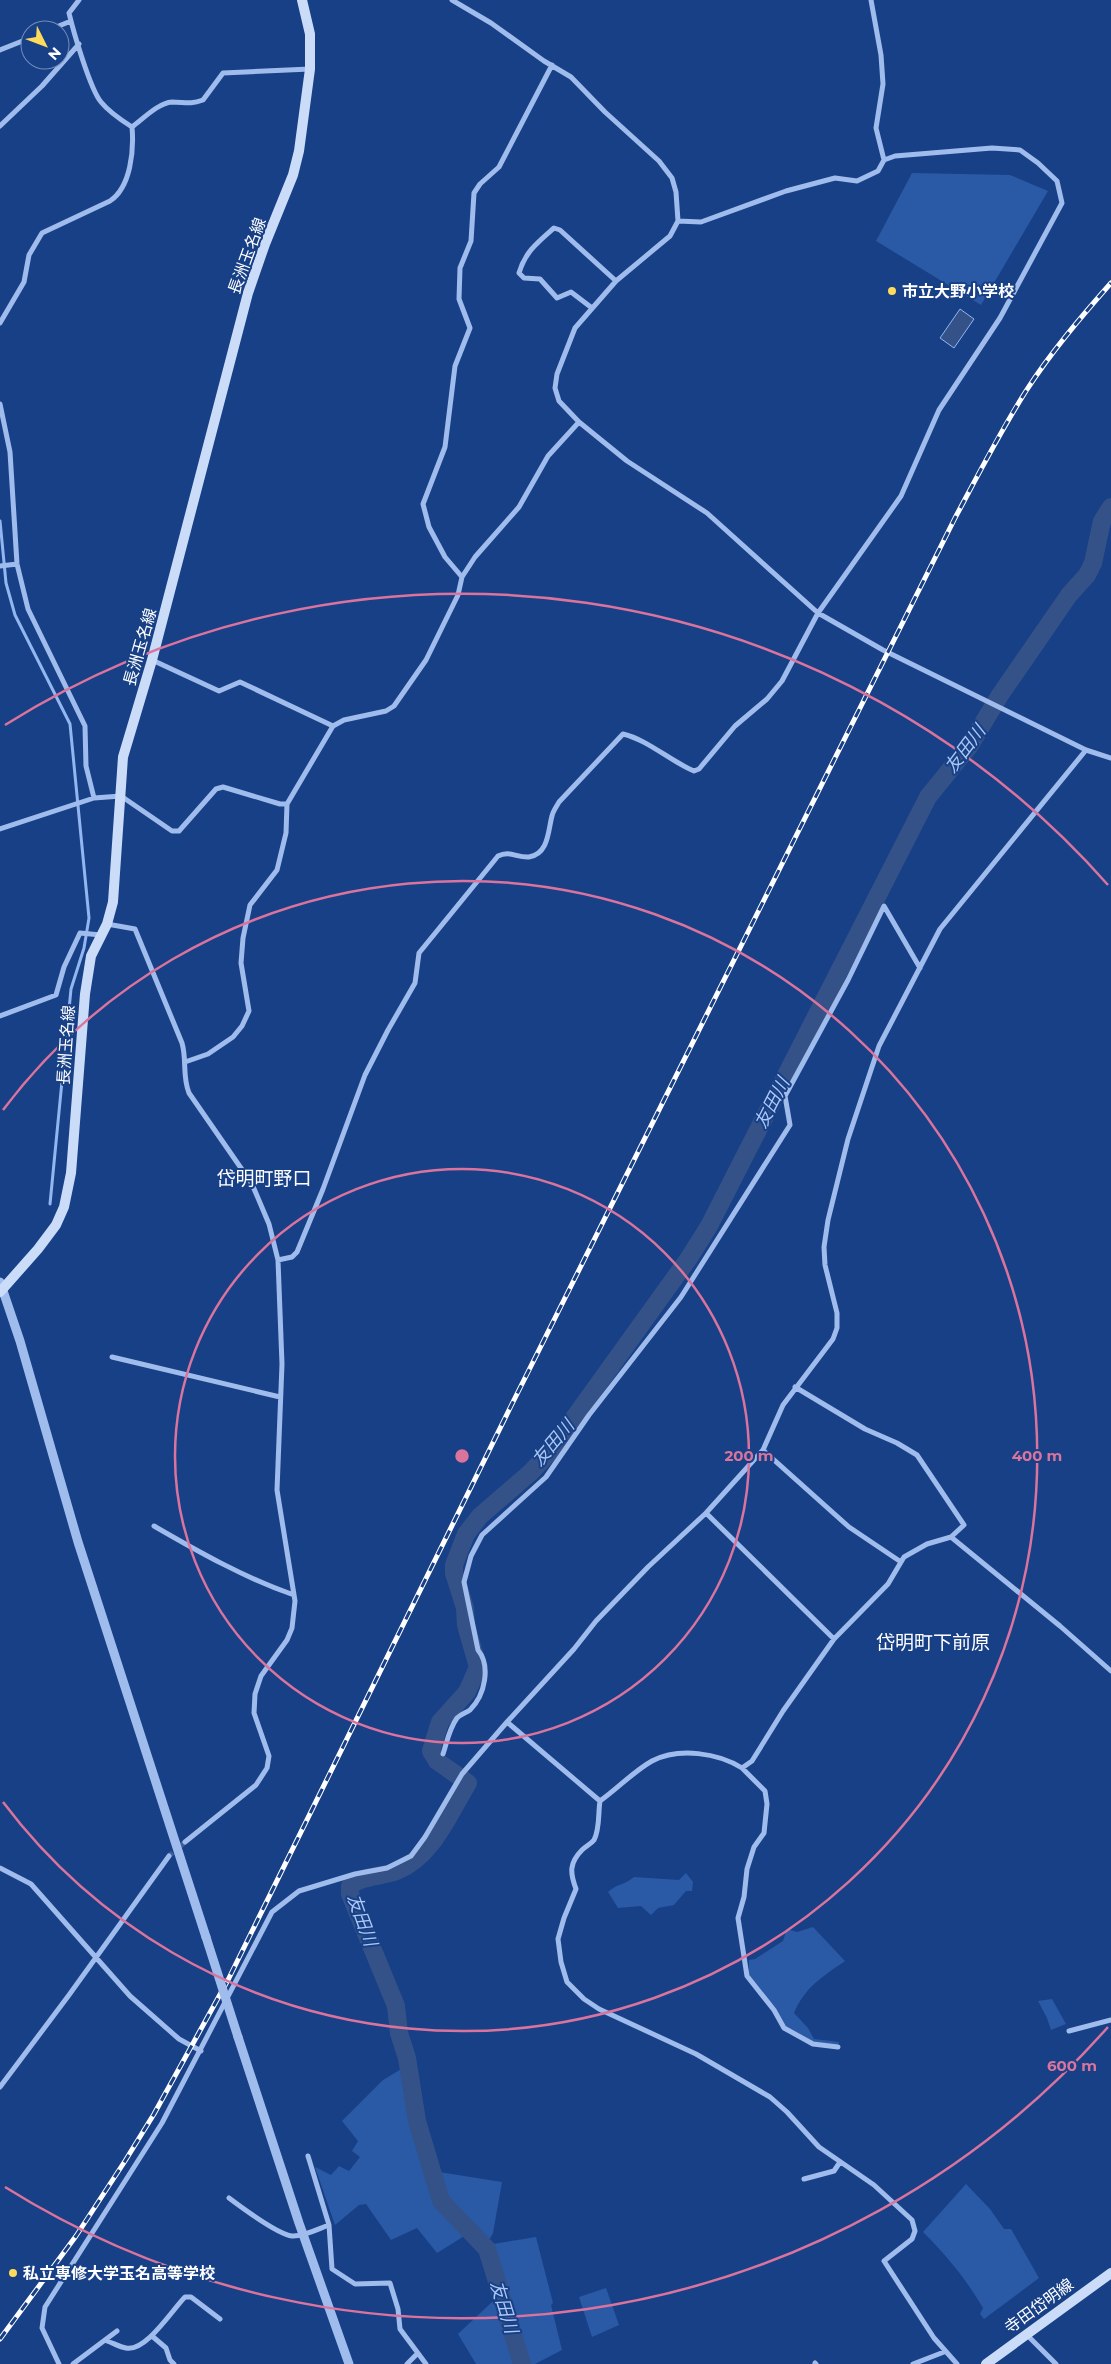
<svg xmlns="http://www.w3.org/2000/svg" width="1111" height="2364" font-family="Montserrat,'Noto Sans JP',sans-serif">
  <rect width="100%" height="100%" fill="#184087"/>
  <path fill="#2a59a5" d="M912 173 1010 175 1048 191 981 305 876 241Z
    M686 1873 693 1882 692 1891H686L674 1905 658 1908 651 1915 641 1906 618 1908 608 1892C616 1884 625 1885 634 1877L679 1880Z
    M813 1927 845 1961C822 1977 805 1987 794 2013L808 2028 814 2039 839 2042 838 2045 813 2042 785 2027 749 1975V1960L755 1959 783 1941 787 1929 797 1932Z
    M1052 1999 1066 2024 1051 2030 1047 2018 1038 2001Z
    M403 2068 410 2109 438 2203 466 2235 437 2253 417 2228 391 2240 366 2204 359 2205 335 2225 315 2167 331 2175 339 2166 349 2171 360 2157 352 2151 358 2141 342 2121 383 2080Z
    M439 2172 502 2182 493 2233 487 2244 443 2200Z
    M966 2184 990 2209 1004 2229H1011L1039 2278 984 2319 980 2314 983 2308C966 2279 947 2256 923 2232Z
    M536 2237 553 2303 551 2305 562 2350 535 2364H524L487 2245Z
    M606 2288 619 2325 592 2337 579 2297Z
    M492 2302 500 2304 520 2364H476L458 2334Z"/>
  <path fill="#345287" stroke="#91b6f0" d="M960 309 974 319 954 348 940 338Z"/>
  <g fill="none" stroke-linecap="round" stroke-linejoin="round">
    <path stroke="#91b6f0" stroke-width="3" d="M0 521 6 583 15 615 70 724 89 918 84 948 71 989 50 1204"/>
    <path stroke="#345287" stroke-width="18" d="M522 2364 487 2249 441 2201 417 2121 407 2058 399 2033 396 2006 350 1894V1886C363 1875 382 1877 397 1871 433 1856 449 1814 468 1783L437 1761 431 1751 440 1722 467 1692 478 1667 466 1625 465 1608 454 1573V1565L466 1534 480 1516 531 1472 548 1454 689 1258 709 1226 928 797 970 745 1000 695 1069 595 1087 575 1093 563 1102 521 1111 507"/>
    <path stroke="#3b5d99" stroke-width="5" stroke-dasharray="5 2.5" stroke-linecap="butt" d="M169 1856 185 1842"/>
    <path stroke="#9fbced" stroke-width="5" d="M79 0 69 13C73 30 90 89 101 102 109 112 121 120 132 127
      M452 0 491 23 544 61 571 77 605 112 659 161 672 178 676 192 678 221 670 236 616 281 575 328 557 374 555 388 559 401 579 422 627 461 707 513 818 613 883 650 1086 750 1111 758
      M871 0 881 55 883 84 876 128 884 160
      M49 30 71 21
      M0 50 30 38
      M0 126 42 86 79 44
      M132 127C143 119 158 103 172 102 185 102 189 105 203 100L223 73 310 69
      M592 308 571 292 557 298 540 279 524 278 519 273C525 252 538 242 554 228L560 230 616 281
      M0 323 24 282 29 255 42 233 110 201C131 187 134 150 132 127
      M0 404 10 452 17 564 28 609 85 726 86 766 94 798
      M0 566 17 564
      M462 577 445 557 429 527 423 504 445 447 455 366 470 328 459 299 460 268 471 241 474 193 480 184 499 167 552 65
      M152 660 219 691 240 682 333 726
      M0 829 94 798 121 796 172 831H179L216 789 223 787 280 804H287
      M107 924 135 929 182 1043C187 1060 182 1076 189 1093L252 1184 269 1224 278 1260 282 1364 277 1490 295 1601 292 1628 287 1640 261 1676 255 1694 254 1713 269 1756 267 1768 256 1785 185 1842
      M0 1016 56 995 64 967 80 933 101 935
      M185 1062 208 1054 233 1037 242 1026 249 1011 241 963 243 938 250 905 277 870 286 833 287 804 333 726 344 720 386 711 394 706 426 660 458 595 462 577 475 557 519 507 548 456 579 422
      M278 1260 292 1257 297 1252 323 1189 365 1075 388 1030 415 983 419 953 498 856C510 850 517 858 529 857 549 854 548 830 552 816 553 811 557 806 559 802L623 734C648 740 670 761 694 771L699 769 735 726 767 699 782 681 818 613 901 496 939 410 1000 318 1062 203 1057 181 1038 163 1020 150 992 148 895 156 884 160 878 171 857 181 835 178 786 191 701 222 678 221
      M112 1357 280 1397
      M795 1387 865 1429 897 1443 917 1455 964 1525 951 1537 927 1544 904 1557 888 1584 834 1639 783 1711 752 1761 742 1768C718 1753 679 1747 652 1761 634 1771 617 1789 600 1801 598 1813 600 1829 594 1840 591 1844 586 1846 582 1850 569 1863 570 1873 576 1889L564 1918 558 1939 561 1962 567 1982 584 1999 599 2009 696 2054 770 2097 787 2112 819 2147 874 2185 912 2220 915 2231 912 2239 884 2261 934 2338 957 2364
      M763 1450 849 1527 901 1562
      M706 1513 834 1639
      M154 1526C199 1552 245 1578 294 1595
      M951 1537 1060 1626 1111 1671
      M507 1722 600 1801
      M443 1754C447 1742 449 1729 457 1718 461 1714 466 1713 470 1710 485 1695 491 1666 478 1650L464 1582 471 1556 482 1535 546 1477 589 1415 681 1297 790 1125 785 1096 848 980 884 906 920 968
      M742 1768 765 1791 767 1804 764 1833 754 1847 747 1869 744 1897 738 1918 747 1976 774 2010 784 2028 813 2044 838 2047
      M0 1868 31 1884 130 1996 179 2039 201 2051
      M1069 2031 1111 2020
      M0 2087 69 1995 169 1856
      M308 2156 329 2225 332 2269 355 2284 390 2283 398 2309 400 2329 426 2364
      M804 2179 834 2171 840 2162
      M229 2198C241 2207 277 2234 292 2236 303 2237 318 2229 329 2225
      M1027 2335 1056 2364
      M152 2336 166 2348 170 2360 174 2364
      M107 2341C113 2343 120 2347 126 2348 146 2352 172 2310 185 2297H191L220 2319
      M815 2363 816 2364
      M59 2364 42 2328 45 2307 162 2123 272 1912 299 1891 355 1874 387 1868 411 1856 425 1837 462 1774 507 1722 574 1649 596 1621 648 1567 706 1513 763 1450 783 1405 833 1339 837 1328V1313L825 1265 824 1247 828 1220 848 1139 879 1046 940 929 1086 750
      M73 2364 117 2331
      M407 2364 417 2354
      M913 2364 944 2352"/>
    <path stroke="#9fbced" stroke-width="9" d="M0 1282 20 1341 78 1542 206 1937
      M238 2037 299 2223 349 2364"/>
    <path stroke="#cbdcf9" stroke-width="10" d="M0 1292 38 1249 56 1225 64 1207 71 1173 85 994 91 956 107 924 113 902 123 757 152 660 248 293 265 244 293 175 299 151 310 69V34L302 0
      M986 2364 1111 2273"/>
    <g stroke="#fff" stroke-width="5">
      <path id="rail" d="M0 2339 76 2236 125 2161 154 2114 228 1980 510 1408 955 518C978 475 1000 432 1026 391 1051 352 1081 317 1111 283"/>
    </g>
    <use href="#rail" stroke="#184087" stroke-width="3" stroke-dasharray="9" stroke-linecap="butt"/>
    <path stroke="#9fbced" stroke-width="9" d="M206 1937 238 2037"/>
  </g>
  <g fill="none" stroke="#da749d" stroke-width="2.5">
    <circle cx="462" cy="1456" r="287"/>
    <path d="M3 1110A575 575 0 1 1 3 1802"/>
    <path d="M1108 2027A862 862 0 0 1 5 2187M5 725A862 862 0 0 1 1108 885"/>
  </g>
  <g fill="#ffdb5b" stroke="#184087" stroke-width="2">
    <circle cx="892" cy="291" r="5"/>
    <circle cx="13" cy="2273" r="5"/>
  </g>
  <g text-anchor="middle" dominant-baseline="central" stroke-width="4" stroke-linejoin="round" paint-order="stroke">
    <g font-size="16" fill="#fff" stroke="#184087">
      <text transform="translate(247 256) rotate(-70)">長洲玉名線</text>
      <text transform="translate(140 647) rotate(-74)">長洲玉名線</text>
      <text transform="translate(66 1045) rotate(-86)">長洲玉名線</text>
      <text transform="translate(1039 2306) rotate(-36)">寺田岱明線</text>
    </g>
    <g font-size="16" font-weight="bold" fill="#fff" stroke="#184087" text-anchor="start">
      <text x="902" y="291">市立大野小学校</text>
      <text x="23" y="2273">私立専修大学玉名高等学校</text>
    </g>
    <g font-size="18" font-style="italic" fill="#aac7f5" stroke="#184087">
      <text transform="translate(965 749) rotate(-53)">友田川</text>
      <text transform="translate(772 1103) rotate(-63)">友田川</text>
      <text transform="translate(553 1443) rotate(-50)">友田川</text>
      <text transform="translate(362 1920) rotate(70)">友田川</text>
      <text transform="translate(504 2307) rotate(73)">友田川</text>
    </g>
    <g font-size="19" fill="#fff" stroke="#184087">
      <text x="264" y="1178">岱明町野口</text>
      <text x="933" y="1642">岱明町下前原</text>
    </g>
  </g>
  <circle cx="462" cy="1456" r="8" fill="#da749d" stroke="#184087" stroke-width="2.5"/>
  <g font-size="15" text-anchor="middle" font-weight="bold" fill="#da749d" stroke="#184087" stroke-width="4" stroke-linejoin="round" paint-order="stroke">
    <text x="749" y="1461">200 m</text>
    <text x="1037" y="1461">400 m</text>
    <text x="1072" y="2071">600 m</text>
  </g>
  <g transform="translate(45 45) rotate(132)"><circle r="24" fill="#184087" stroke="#748cb7"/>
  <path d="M0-4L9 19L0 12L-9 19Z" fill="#ffdb5b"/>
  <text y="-8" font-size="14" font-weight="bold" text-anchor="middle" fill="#ffffff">N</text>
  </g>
</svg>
